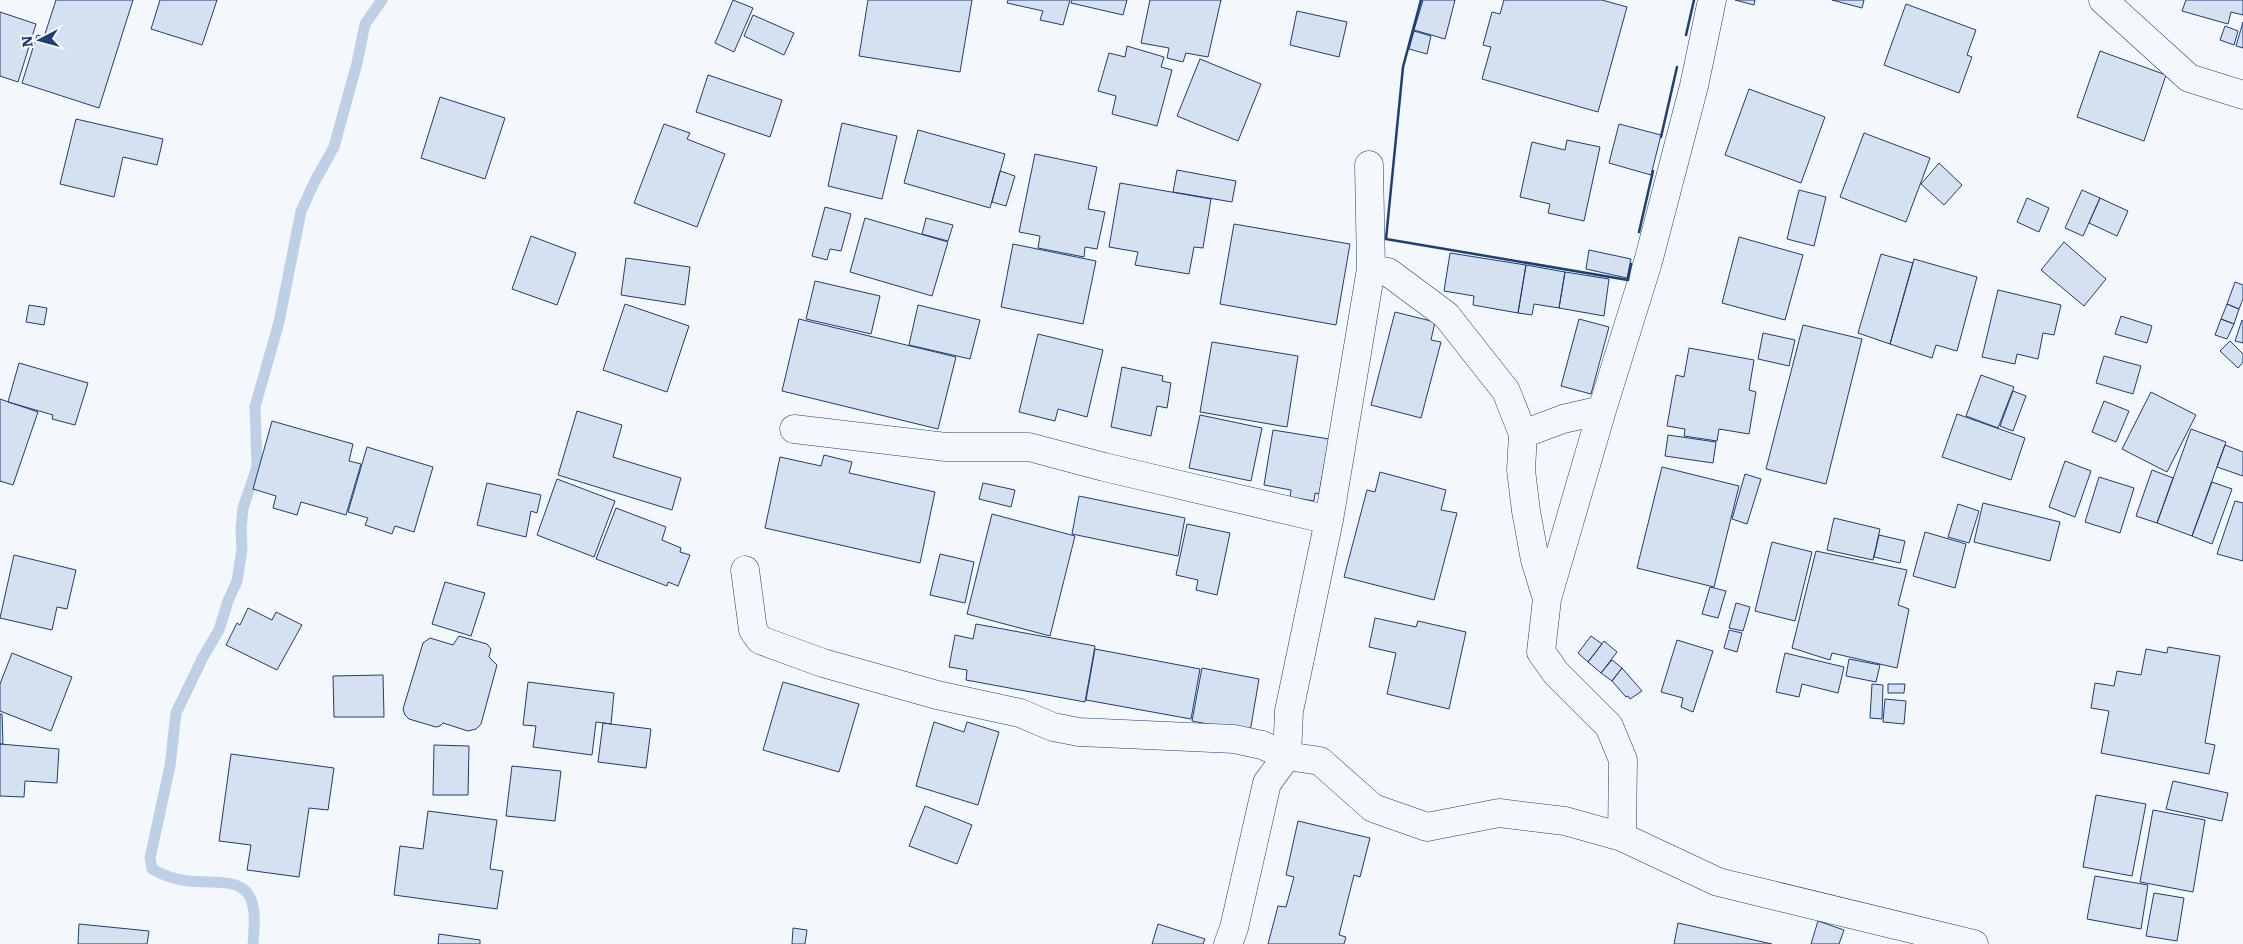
<svg xmlns="http://www.w3.org/2000/svg" width="2243" height="944" font-family="Literata,serif">
  <rect width="100%" height="100%" fill="#f4f7fb"/>
  <g fill="none" stroke-linecap="round" stroke-linejoin="round">
    <path stroke="#bed0e5" stroke-width="11" d="M253 944C254 930 257 906 248 894 238 878 204 883 189 881 176 880 163 875 152 869L150 858 170 766 176 713 203 657 219 630 228 601 237 581 242 549 241 529 243 508 257 467 255 407 279 322 301 211 315 181 334 147 357 63 365 24 382 0"/>
  </g>
  <path fill="#d5e0f0" stroke="#1d3f73" d="M56 0H133L99 108 22 83 37 35 44 37Z
    M160 0H217L202 45 151 29Z
    M733 0 753 8 734 52 715 43Z
    M868 0H972L960 72 859 56Z
    M1008 0H1070L1063 25 1040 20 1043 11 1007 3Z
    M1072 0H1127L1123 15 1071 3Z
    M1150 0H1221L1208 57 1186 53 1183 62 1167 58 1169 48 1141 43Z
    M1423 0H1455L1445 39 1414 30Z
    M1504 0H1602L1627 7 1598 112 1482 79 1491 47 1483 45 1492 12 1500 14Z
    M1735 0H1755L1754 5Z
    M1832 0H1864L1862 8Z
    M2186 0H2243V15L2231 12 2228 24 2182 11Z
    M1906 4 1976 30 1967 55 1972 57 1959 93 1884 65Z
    M1297 11 1347 22 1339 57 1290 45Z
    M0 12 36 24 18 82 0 76Z
    M753 15 794 33 784 55 744 36Z
    M2243 22V48L2236 46Z
    M2225 26 2238 31 2234 45 2220 40Z
    M1414 31 1431 36 1427 54 1409 49Z
    M1127 46 1164 57 1161 67 1172 70 1157 126 1112 114 1116 96 1098 91 1109 53 1125 57Z
    M2100 51 2166 75 2144 141 2077 117Z
    M1200 59 1261 84 1238 141 1177 116Z
    M708 75 782 100 770 137 696 112Z
    M1749 89 1825 117 1801 183 1725 155Z
    M440 97 505 118 485 179 421 158Z
    M76 119 163 139 157 165 123 157 114 197 60 184Z
    M842 123 897 136 882 199 828 186Z
    M664 124 690 133 687 139 725 154 697 227 634 203Z
    M1619 124 1661 135 1651 175 1609 163Z
    M918 130 1005 154 990 208 904 183Z
    M1864 133 1930 158 1906 222 1840 197Z
    M1567 140 1600 147 1584 221 1548 213 1550 204 1520 197 1532 142 1565 150Z
    M1035 154 1097 167 1088 209 1105 212 1097 249 1085 247 1084 257 1038 248 1040 236 1019 232Z
    M1939 163 1962 185 1944 205 1921 184Z
    M1177 170 1236 181 1232 202 1173 192Z
    M1000 171 1015 176 1006 206 992 202Z
    M1120 183 1211 199 1203 248 1194 247 1189 274 1135 265 1138 252 1109 247Z
    M1799 190 1826 197 1814 246 1787 239Z
    M2082 190 2100 198 2083 236 2065 228Z
    M2027 198 2049 208 2039 232 2017 222Z
    M2100 198 2128 211 2117 236 2089 223Z
    M825 207 851 214 841 251 830 249 827 260 812 256Z
    M865 218 948 242 932 296 850 272Z
    M926 218 953 225 948 241 922 234Z
    M1234 224 1350 244 1336 325 1220 304Z
    M531 236 576 253 557 305 512 289Z
    M1739 237 1803 255 1785 320 1722 303Z
    M2064 242 2106 279 2084 306 2041 270Z
    M1013 244 1096 261 1083 324 1001 307Z
    M1589 250 1631 259 1627 278 1586 269Z
    M1450 253 1526 265 1518 313 1473 305 1474 296 1444 291Z
    M1881 254 1913 263 1890 344 1858 333Z
    M626 258 690 267 685 305 621 295Z
    M1914 259 1977 277 1957 351 1936 345 1932 358 1890 344Z
    M1526 265 1565 272 1559 308 1534 304 1532 315 1518 313Z
    M1565 272 1609 279 1604 316 1559 308Z
    M815 281 880 296 871 334 806 319Z
    M2235 282 2243 285V299L2239 309 2227 304Z
    M1998 290 2061 305 2054 335 2043 333 2038 359 2017 354 2015 364 1982 357Z
    M625 304 689 326 667 392 603 370Z
    M2227 304 2239 309 2234 324 2221 319Z
    M29 305 47 308 44 325 26 322Z
    M918 305 980 320 970 359 909 345Z
    M1395 312 1435 322 1431 340 1441 342 1421 418 1371 405Z
    M2121 316 2152 326 2147 343 2115 334Z
    M799 319 956 357 938 429 782 391Z
    M1579 319 1609 327 1591 394 1561 386Z
    M2221 319 2234 324 2227 339 2215 335Z
    M2242 320 2243 321V343L2235 341Z
    M1803 325 1862 339 1826 484 1766 469Z
    M1763 333 1795 340 1789 366 1758 359Z
    M1038 334 1103 350 1087 417 1058 409 1055 421 1019 412Z
    M2230 341 2243 354V362L2238 368 2220 351Z
    M1212 342 1298 356 1287 427 1200 412Z
    M1689 348 1754 360 1749 390 1756 392 1749 434 1719 429 1717 441 1684 436 1685 429 1667 426 1676 375 1684 377Z
    M2104 356 2141 366 2133 394 2096 383Z
    M19 363 88 383 75 425 52 419 53 415 8 402Z
    M1122 367 1163 376 1162 381 1171 383 1167 408 1157 406 1151 436 1111 427Z
    M1981 375 2014 387 1998 428 1966 416Z
    M2013 391 2026 396 2013 431 2000 426Z
    M2151 392 2196 415 2167 472 2122 449Z
    M0 399 38 412 13 485 0 481Z
    M2104 401 2129 411 2116 442 2092 432Z
    M577 411 622 425 613 457 681 478 672 510 558 475Z
    M1957 414 2025 438 2011 480 1942 457Z
    M1200 415 1262 428 1251 481 1189 468Z
    M272 421 353 444 349 461 361 464 346 515 301 502 297 515 273 508 276 496 253 489Z
    M2191 429 2226 442 2192 536 2157 523Z
    M1273 430 1329 439 1319 494 1315 493 1314 501 1290 497 1291 490 1264 485Z
    M1668 435 1716 442 1713 463 1665 456Z
    M2225 445 2243 452V476L2217 467Z
    M367 447 433 467 414 532 395 526 392 534 365 525 368 518 348 512Z
    M824 455 852 462 849 473 935 492 920 563 765 528 780 457 821 466Z
    M2065 461 2091 471 2075 517 2049 507Z
    M1662 467 1739 486 1714 587 1637 568Z
    M2152 470 2173 478 2157 523 2136 516Z
    M1380 472 1446 490 1441 510 1457 513 1434 600 1344 577 1367 490 1375 492Z
    M1745 474 1761 479 1747 524 1732 519Z
    M2099 477 2134 488 2120 533 2085 522Z
    M557 479 615 501 594 557 537 535Z
    M2212 482 2232 489 2212 544 2192 536Z
    M487 483 541 495 537 513 531 511 526 537 477 525Z
    M983 483 1015 490 1011 507 979 499Z
    M1079 496 1185 518 1178 556 1072 534Z
    M2235 501 2243 503V561L2217 554Z
    M1983 503 2060 522 2050 561 1974 542Z
    M1958 504 1979 511 1969 543 1948 537Z
    M616 508 666 527 662 540 681 548 680 552 690 555 678 586 668 582 667 586 596 559Z
    M992 514 1075 536 1050 636 967 614Z
    M1834 518 1880 529 1873 560 1827 550Z
    M1187 524 1230 533 1217 595 1196 590 1198 580 1176 575Z
    M1925 532 1966 544 1955 588 1913 576Z
    M1879 535 1905 541 1900 563 1874 557Z
    M1772 542 1812 552 1795 621 1755 611Z
    M1816 551 1907 570 1898 605 1909 609 1897 668 1832 653 1830 660 1792 648Z
    M940 554 974 562 965 603 930 595Z
    M14 555 76 570 67 609 57 607 52 630 0 618Z
    M445 582 485 593 471 636 432 624Z
    M1710 587 1726 591 1718 618 1702 614Z
    M1736 603 1750 607 1743 631 1729 628Z
    M248 608 272 620 276 612 302 625 277 670 226 645 237 623 240 625Z
    M1375 618 1416 627 1418 621 1466 632 1449 709 1387 694 1396 653 1369 647Z
    M976 624 1095 646 1085 702 966 680 967 670 949 667 955 635 973 639Z
    M1729 630 1742 633 1737 652 1724 648Z
    M459 636 487 644 491 649 489 657 497 665 481 724 476 729 468 731 443 723 440 726 436 727 409 719 405 715 403 709 423 643 430 638 453 645Z
    M1591 636 1602 644 1588 662 1578 653Z
    M1677 640 1713 651 1693 712 1681 707 1683 698 1661 692Z
    M1604 641 1617 652 1601 673 1588 662Z
    M2168 647 2220 656 2205 743 2215 745 2209 774 2101 753 2109 711 2091 708 2095 683 2114 686 2117 671 2141 675 2146 649 2167 653Z
    M1095 649 1200 669 1191 719 1086 700Z
    M12 653 72 677 51 731 0 711V684Z
    M1785 653 1844 667 1838 693 1802 684 1799 697 1776 692Z
    M1849 659 1880 665 1876 682 1846 676Z
    M1612 660 1622 668 1612 681 1601 673Z
    M1202 668 1259 679 1250 732 1192 721Z
    M1622 668 1642 691 1630 699 1628 696 1626 697 1612 681Z
    M383 675 384 717H334L333 676Z
    M528 682 614 693 611 724 596 722 592 755 533 747 536 726 523 725Z
    M783 682 859 704 839 772 763 750Z
    M1872 684 1883 685 1882 719 1870 718Z
    M1888 684H1905L1904 693H1888Z
    M1885 699 1906 701 1904 724 1883 722Z
    M0 714H2L3 744H0Z
    M934 722 964 732 967 722 999 732 978 805 916 786Z
    M603 723 651 729 646 768 598 762Z
    M0 744 59 749 57 783 25 781 24 797 0 796Z
    M434 745 469 746 468 795H433Z
    M231 754 334 768 328 810 309 808 299 877 247 870 251 845 219 841Z
    M512 766 561 771 555 821 506 816Z
    M2173 781 2228 793 2222 821 2166 809Z
    M2096 795 2146 804 2132 876 2083 867Z
    M925 806 972 825 957 864 909 846Z
    M2153 810 2205 820 2193 892 2140 882Z
    M428 811 497 820 490 869 503 871 497 909 394 895 400 846 423 849Z
    M1298 821 1370 838 1360 877 1354 875 1339 935 1346 937 1344 944H1268L1278 906 1286 907 1294 877 1286 875Z
    M2095 876 2148 885 2141 929 2087 919Z
    M2154 893 2184 898 2177 941 2146 936Z
    M1818 921 1844 930 1839 944H1811Z
    M1678 923 1772 944H1674Z
    M79 924 149 931 147 944H78Z
    M1158 924 1205 939 1203 944H1152Z
    M793 928 807 930 805 944H792Z
    M439 934 480 940V944H438Z"/>
  <g fill="none" stroke-linecap="round" stroke-linejoin="round">
    <g stroke="#1d3f73" stroke-width="29">
      <path id="minor" d="M2103 0 2189 78 2243 95
        M1371 269 1388 272 1446 315 1506 391 1523 434 1521 470 1526 511 1535 560 1547 599
        M794 429 946 447H1029L1104 467 1329 520
        M1523 434 1563 419 1602 410
        M745 570 753 630 760 640 823 663 937 695 1020 713 1053 727 1079 732 1234 739 1262 745 1287 756 1320 761 1373 808 1427 827 1499 813 1565 821 1622 837 1718 882 1974 944
        M1622 837 1623 760 1609 726 1556 673 1541 652 1547 599 1602 410 1648 262 1694 86 1712 0
        M1228 944 1234 928 1267 783 1287 756 1289 711 1329 520 1371 269 1369 165"/>
    </g>
    <use href="#minor" stroke="#f4f7fb" stroke-width="28"/>
    <path stroke="#1d3f73" stroke-width="2.5" d="M1421 0 1403 67 1386 239 1628 280 1631 264
      M1686 35 1694 0
      M1661 137 1677 67
      M1639 232 1653 171"/>
  </g>
  <g transform="translate(40 40) rotate(264)" stroke="#f4f7fb" stroke-width="4" paint-order="stroke">
  <path d="M0-4L9 19L0 12L-9 19Z" fill="#1d3f73"/>
  <text y="-8" font-size="14" font-weight="bold" text-anchor="middle" fill="#1d3f73">N</text>
  </g>
</svg>
